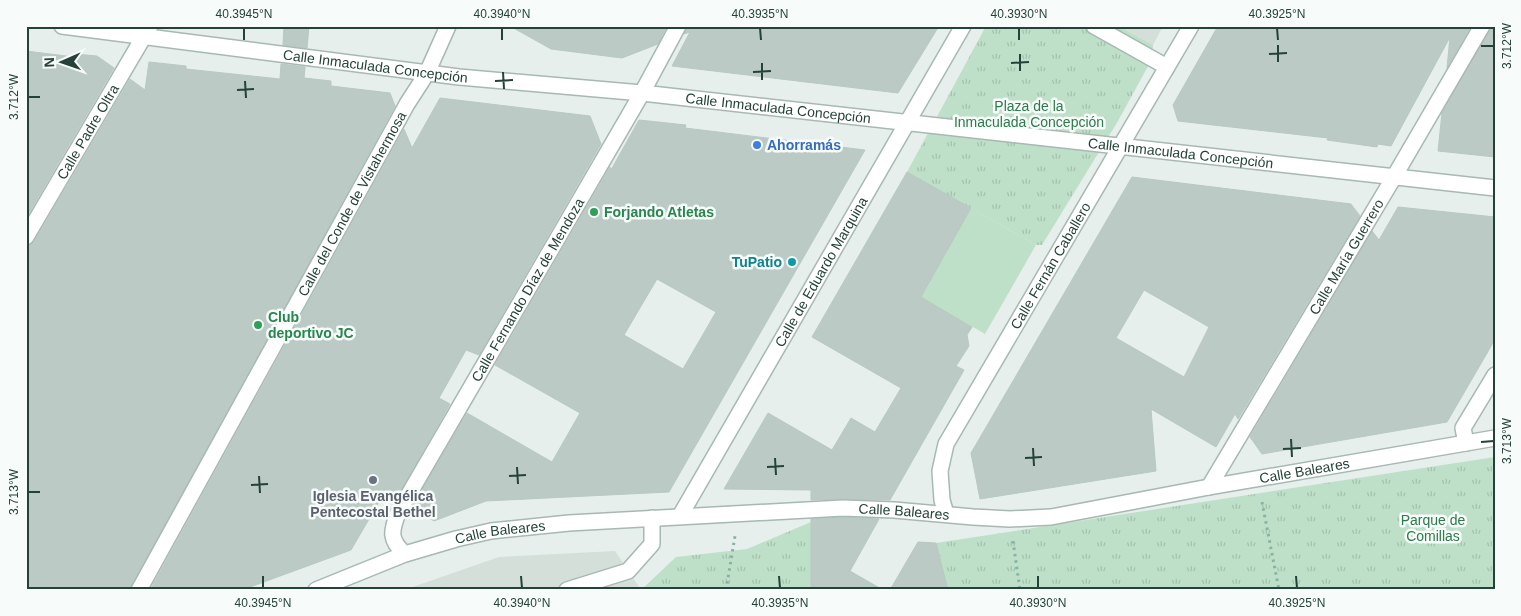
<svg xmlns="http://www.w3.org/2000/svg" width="1521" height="616" font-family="Helvetica,sans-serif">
  <defs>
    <pattern id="park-tufts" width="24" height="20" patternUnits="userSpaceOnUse" patternTransform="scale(1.25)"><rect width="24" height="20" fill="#bfe0c8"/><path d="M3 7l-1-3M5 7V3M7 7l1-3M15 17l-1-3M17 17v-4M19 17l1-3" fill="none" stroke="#a4c1ad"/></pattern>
  </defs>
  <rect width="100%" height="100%" fill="#e6efeb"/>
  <path fill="#d4dfda" d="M1119 26H1163L1153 45Z
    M615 551 641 590H404L499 557Z"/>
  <path fill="#bfe0c8" d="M971 208 1036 245 985 334 921 297Z"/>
  <path fill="url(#park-tufts)" d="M986 26H1119L1153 45 1152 59 1118 121 1042 245H1036L907 172Z
    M1495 457V590H948L936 543Z
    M811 522V590H641L676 557 747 549Z"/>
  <path fill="#bbcac4" stroke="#b8c9c2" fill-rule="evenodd" d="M284 26H309L307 48 283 45Z
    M510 26H667L658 44 622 58 551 49Z
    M687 26H939L898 93 672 66 690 32 684 34Z
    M1218 26H1471L1447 68 1450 37 1391 146 1378 144 1377 147 1327 140 1328 138 1178 121 1173 105Z
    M1491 26H1495V157L1438 151 1442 113Z
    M26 51 74 57V54L97 56 114 68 26 218Z
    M149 62 186 66V69L280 79 281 64 305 67 304 78 331 81V86L390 93 395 106 130 590H26V246L34 242 130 79 145 90Z
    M440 98 590 116 601 144 479 355 466 350 439 398 450 404 397 497 386 490 351 550 242 590H150L404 129 412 148Z
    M639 120 686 125 685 128 865 150 669 492 486 501 434 521 412 507 467 413 552 462 580 413 495 365 610 167 611 170ZM657 279 716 312 683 369 624 335Z
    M907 172 971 208 921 297 972 327 967 335 969 346 956 366 964 370 890 500 843 499 811 500V490L724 489 768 413 832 450 851 418 875 432 901 388 812 337Z
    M1132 177 1351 204 1360 216 1238 419 1235 414 1216 447 1151 409 1156 471 980 499 971 453ZM1144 290 1209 327 1184 377 1116 338Z
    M1398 207 1495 217V339L1490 348 1447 422 1262 454 1250 437 1372 231 1379 240Z
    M843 517 879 519 850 571 883 590H811V519Z
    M918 542 936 543 948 590H890Z"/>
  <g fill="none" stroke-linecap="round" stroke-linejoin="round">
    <g stroke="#a8b8b2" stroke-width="18">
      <g id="minor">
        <path id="s1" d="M62 26 459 77 642 93 1495 188"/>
        <path d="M1094 26 1167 67"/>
        <path id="s2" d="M26 237 150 26"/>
        <path d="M1466 443 1463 428 1495 375"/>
        <path id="s3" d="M1209 487 1394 177 1482 26"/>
        <path id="s4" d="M946 514 942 500 940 471 946 444 1191 26"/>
        <path id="s5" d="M680 516 963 26"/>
        <path id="s6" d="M405 554C389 540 391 531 398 513L642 93 678 26"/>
        <path id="s7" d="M139 590 407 104 427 73 448 26"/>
        <path id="s8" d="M316 590 405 554 456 539 491 531 569 523 843 508 894 510 973 517 1010 519 1051 517 1209 487 1495 438"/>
        <path d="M567 590 628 571 652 544V518"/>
      </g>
    </g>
    <path stroke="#86b3a5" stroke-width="3" stroke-dasharray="2.5 4" stroke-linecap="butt" d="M1262 502 1279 590
      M1013 541 1020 590
      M726 590 735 536"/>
    <use href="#minor" stroke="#fff" stroke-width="15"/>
  </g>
  <path fill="none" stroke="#24423a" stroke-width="2" d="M244 28V40M502 28V40M760 28 761 40M1019 28V40M1277 28 1278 40M1278 45V62M1481 46H1494M1020 54V71M1269 54 1287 53M762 63V80M1011 63 1029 62M503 72 504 89M753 72 771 71M245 81 246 98M495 81 513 80M237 90 254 89M28 97H40M1291 439 1292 457M1481 442 1494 441M1033 448 1034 466M1283 449 1301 448M775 458 776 475M1025 458 1042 457M517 467 518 484M767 467 784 466M259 476 260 493M509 476 526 475M251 485 268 484M28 492H40M263 576V588M521 576 522 588M779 576 780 588M1038 576V588M1296 576 1297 588"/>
  <circle fill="#3f7fe0" stroke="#f7fbf9" stroke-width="2" cx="757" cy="145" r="5"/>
  <g fill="#2e9e5b" stroke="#f7fbf9" stroke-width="2">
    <circle cx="594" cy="212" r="5"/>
    <circle cx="258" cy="325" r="5"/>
  </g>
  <circle fill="#0f9aa8" stroke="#f7fbf9" stroke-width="2" cx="792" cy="262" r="5"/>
  <circle fill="#6b7280" stroke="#f7fbf9" stroke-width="2" cx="373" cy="480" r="5"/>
  <g text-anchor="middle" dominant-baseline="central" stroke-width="5" stroke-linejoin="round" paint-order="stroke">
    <g font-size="14" fill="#24423a" stroke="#f7fbf9">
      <text stroke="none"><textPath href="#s1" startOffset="316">Calle Inmaculada Concepción</textPath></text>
      <text stroke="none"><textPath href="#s1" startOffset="721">Calle Inmaculada Concepción</textPath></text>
      <text stroke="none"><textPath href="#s2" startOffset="122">Calle Padre Oltra</textPath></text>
      <text stroke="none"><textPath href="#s1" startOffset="1126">Calle Inmaculada Concepción</textPath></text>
      <text stroke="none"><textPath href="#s7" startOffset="441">Calle del Conde de Vistahermosa</textPath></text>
      <text stroke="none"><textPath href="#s3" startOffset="268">Calle María Guerrero</textPath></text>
      <text stroke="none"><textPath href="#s4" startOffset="278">Calle Fernán Caballero</textPath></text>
      <text stroke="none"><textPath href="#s5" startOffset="282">Calle de Eduardo Marquina</textPath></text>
      <text stroke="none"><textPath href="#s6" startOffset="304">Calle Fernando Díaz de Mendoza</textPath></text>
      <text stroke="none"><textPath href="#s8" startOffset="1004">Calle Baleares</textPath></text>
      <text stroke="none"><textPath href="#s8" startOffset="599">Calle Baleares</textPath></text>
      <text stroke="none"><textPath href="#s8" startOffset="194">Calle Baleares</textPath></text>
    </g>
    <g font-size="14" fill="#2d7a4b" stroke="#f7fbf9">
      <text x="1029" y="106">Plaza de la<tspan x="1029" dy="16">Inmaculada Concepción</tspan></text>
      <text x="1433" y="520">Parque de<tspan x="1433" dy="16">Comillas</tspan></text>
    </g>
    <g font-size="14" font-weight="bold" fill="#366cbe" stroke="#f7fbf9" text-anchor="start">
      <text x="767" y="145">Ahorramás</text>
    </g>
    <g font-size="14" font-weight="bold" fill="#27864d" stroke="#f7fbf9" text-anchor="start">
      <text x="604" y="212">Forjando Atletas</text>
      <text x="268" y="317">Club<tspan x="268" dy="16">deportivo JC</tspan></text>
    </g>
    <g font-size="14" font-weight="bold" fill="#0d838f" stroke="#f7fbf9" text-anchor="end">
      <text x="782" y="262">TuPatio</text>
    </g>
    <g font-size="14" font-weight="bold" fill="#5b616d" stroke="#f7fbf9">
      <text x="373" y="496">Iglesia Evangélica<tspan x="373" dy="16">Pentecostal Bethel</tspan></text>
    </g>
  </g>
  <rect width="1521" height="616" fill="none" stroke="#f7fbf9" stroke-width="55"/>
  <g transform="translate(62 62) rotate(268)" stroke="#f7fbf9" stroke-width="4" paint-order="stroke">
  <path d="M0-4L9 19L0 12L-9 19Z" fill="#24423a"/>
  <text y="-8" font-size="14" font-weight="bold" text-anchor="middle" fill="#24423a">N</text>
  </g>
  <rect x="28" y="28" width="1466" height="560" fill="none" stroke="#24423a" stroke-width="2"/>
  <g font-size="12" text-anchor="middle" fill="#24423a">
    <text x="244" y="18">40.3945°N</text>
    <text x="502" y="18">40.3940°N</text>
    <text x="760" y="18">40.3935°N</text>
    <text x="1019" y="18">40.3930°N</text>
    <text x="1277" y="18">40.3925°N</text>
    <text transform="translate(1507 46) rotate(-90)" y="4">3.712°W</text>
    <text transform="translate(14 97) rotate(-90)" y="4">3.712°W</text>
    <text transform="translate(1507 441) rotate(-90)" y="4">3.713°W</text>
    <text transform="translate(14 492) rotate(-90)" y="4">3.713°W</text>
    <text x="263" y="607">40.3945°N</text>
    <text x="522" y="607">40.3940°N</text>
    <text x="780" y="607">40.3935°N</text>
    <text x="1038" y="607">40.3930°N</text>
    <text x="1297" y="607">40.3925°N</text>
  </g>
</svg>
